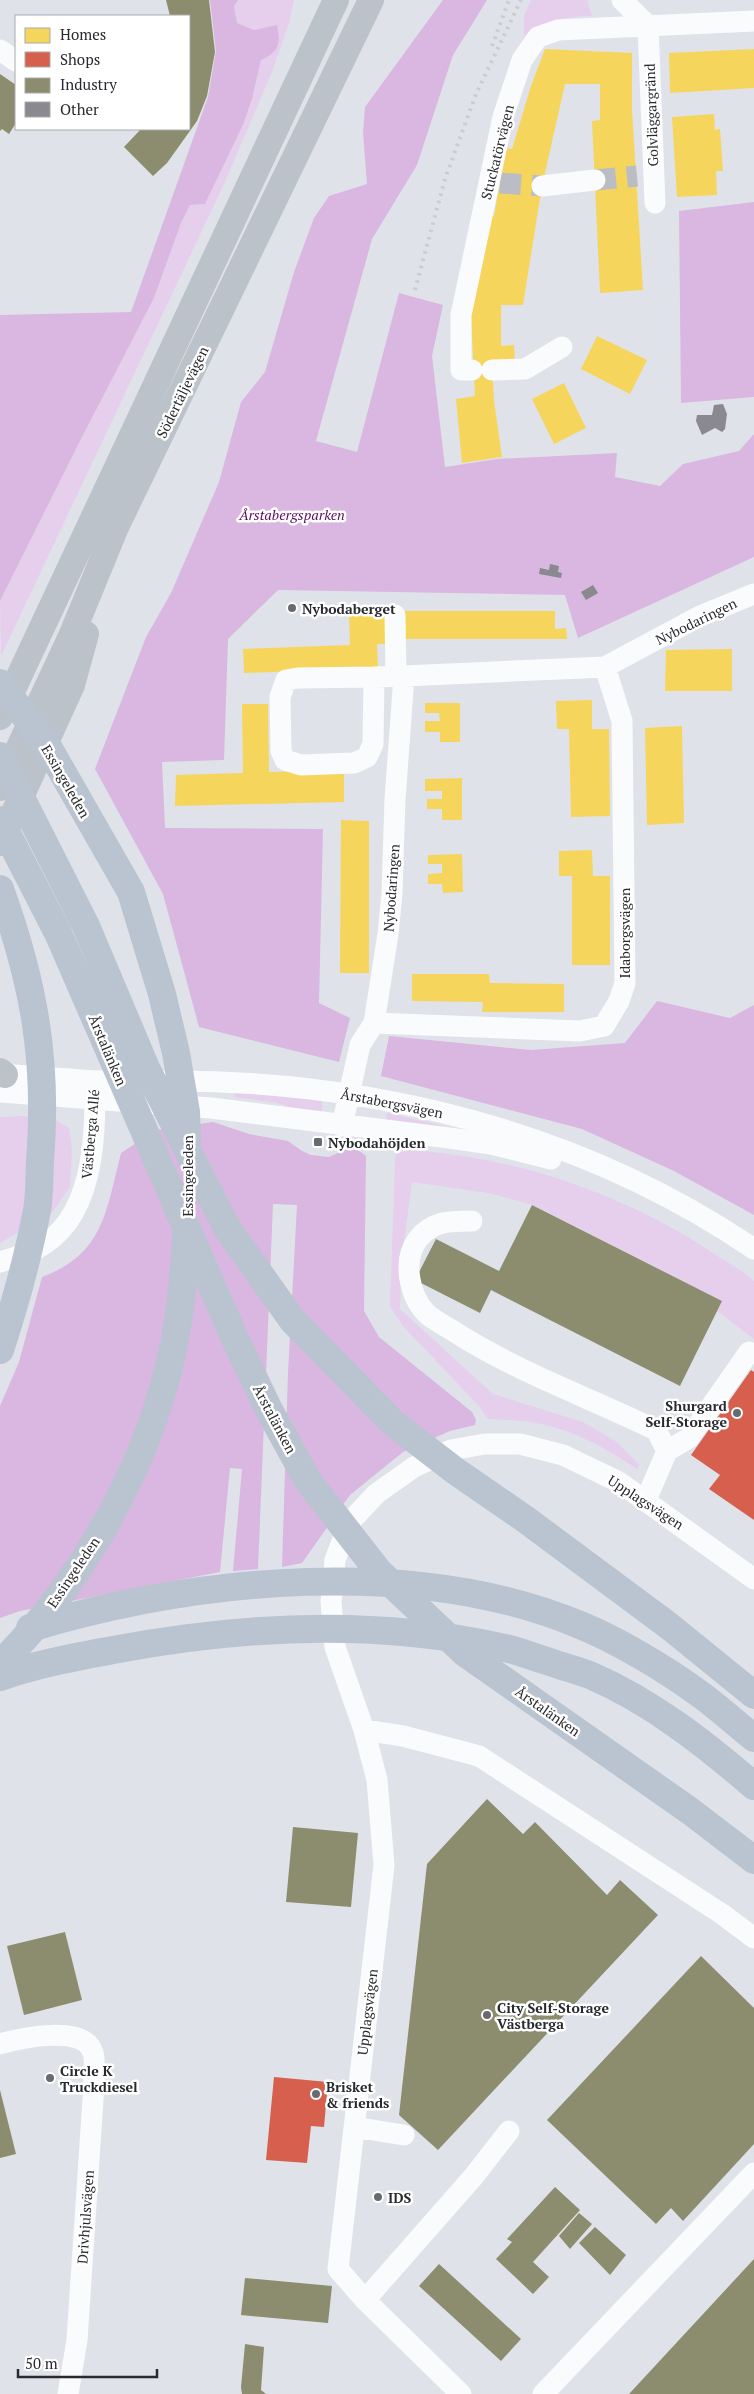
<svg xmlns="http://www.w3.org/2000/svg" width="754" height="2394" font-family="'PT Serif',serif">
  <rect width="100%" height="100%" fill="#e0e2ea"/>
  <path fill="#e6cfec" d="M238 0H294L289 23 272 72 224 184 1 656 0 601 79 443 154 298 181 223 190 205 205 204 243 125 252 99 261 60 277 25 254 30 237 23 234 6Z
    M531 0H587L592 16C566 16 546 21 524 36V16Z
    M236 1092 322 1101V1115L303 1112 277 1103 235 1097 234 1093Z
    M387 1113 461 1130 386 1123Z
    M21 1116 56 1120 69 1128 72 1150 70 1187 51 1214 0 1243V1117Z
    M409 1150C516 1157 624 1194 713 1253 726 1262 742 1270 754 1281V1339L717 1311 722 1301 533 1205 488 1193 412 1182 402 1258 400 1309 493 1394 583 1422 617 1442 639 1465 637 1469C606 1448 572 1429 535 1423 519 1420 503 1420 488 1419L478 1405 402 1325 390 1306 395 1159 396 1154Z"/>
  <path fill="#d9b7e0" d="M210 0H238L234 6 237 23 254 30 277 25C281 44 279 52 261 60L252 99 243 125 205 204 190 205 181 223 154 298 79 443 0 601V315L131 312 208 97 216 51Z
    M443 0H487L453 55 417 165 372 239 316 441 357 452 399 293 443 305 432 356 445 467 497 459 617 453 615 477 660 486 683 464 739 451 754 434V557L578 638 565 595 278 590 228 639 224 760 162 762 165 828 323 829 319 1003 350 1018 339 1062 199 1027 163 894 95 769 146 637 171 593 219 482 241 402 265 372 294 272 314 218 329 196 367 184 363 133 365 107Z
    M754 202V397L681 403 679 211Z
    M657 1001 730 1018 754 1005V1215L674 1171 582 1129 381 1076 389 1036 531 1050 625 1043Z
    M213 1122 249 1134 288 1141 302 1151 311 1155 329 1157 347 1149H357L366 1156 364 1311 379 1337 472 1412 476 1420 475 1425 450 1431 403 1452 350 1495 302 1563 282 1567 288 1373 297 1205 273 1204 258 1569 233 1571 242 1469 230 1468 220 1572 20 1611 0 1618V1406L19 1362 42 1277C104 1254 106 1211 121 1153L156 1130Z"/>
  <path fill="#f6d55c" d="M545 49 632 53V110L643 290 600 293 592 121 600 120V84H565L542 186 523 305H501V346L514 345 515 363 492 366 494 401 502 457 462 463 456 399 475 396 471 316 489 215 494 216 506 148 512 149 531 86Z
    M754 49V88L670 93 669 53Z
    M714 114 715 130 720 129 723 171H716L717 195 677 197 672 117Z
    M597 336 647 360 630 394 581 369Z
    M564 383 586 428 554 444 532 399Z
    M402 611H555V629L566 628 567 639H402Z
    M388 612 389 644H377L378 668 244 673 243 649 350 645 349 613Z
    M732 649V691H665L666 650Z
    M592 700V729H609L610 816 571 817 569 729H557L556 701Z
    M425 703H460V742H440V732H425V721H440L439 713H425Z
    M242 704H268L269 772 344 770V802L175 806 176 775 243 773Z
    M682 726 684 823 647 825 645 728Z
    M462 778V820H442V809H427V799H442V791H425V779Z
    M341 820 369 821V973H340Z
    M592 850 593 876H610V965H572V876H559V851Z
    M462 854 463 892 443 893 442 884H428V874L442 873V864H428V855Z
    M412 974H489L490 983 564 984V1012H482L483 1002 412 1001Z"/>
  <path fill="#d6604d" d="M751 1370 754 1372V1520L709 1489 720 1475 691 1455Z
    M274 2077 328 2082 324 2127 311 2126 307 2163 266 2160Z"/>
  <path fill="#8c8c6e" d="M166 0H209L215 52 207 96 197 121 167 163 153 176 124 147 141 129H189V16H170Z
    M0 74 16 85V123L9 134 2 129 0 131Z
    M532 1205 722 1301 680 1386 491 1290 480 1313 415 1280 436 1239 499 1271Z
    M487 1799 523 1834 535 1822 607 1895 620 1880 658 1915 438 2150 399 2115 427 1864Z
    M293 1827 358 1833 351 1907 286 1902Z
    M65 1932 82 2000 24 2015 7 1946Z
    M701 1956 754 2008V2144L683 2221 671 2208 656 2224 547 2120Z
    M0 2090 16 2154 0 2158Z
    M555 2187 580 2210 533 2262 549 2277 533 2294 496 2259 512 2242 507 2239Z
    M579 2213 592 2224 570 2249 559 2236Z
    M595 2227 626 2255 610 2275 579 2243Z
    M754 2259V2394H629Z
    M439 2264 521 2339 501 2361 419 2286Z
    M245 2278 332 2286 328 2323 241 2315Z
    M245 2344 264 2347 261 2390 266 2394H242L241 2387Z"/>
  <path fill="#89898f" d="M723 404 727 414 725 429 722 432 715 428 702 435 696 421 697 415H712L714 405Z
    M550 564 559 566 558 572 562 573 561 578 539 574 540 568 549 570Z
    M593 585 598 593 586 600 581 592Z"/>
  <g fill="none" stroke-linecap="round" stroke-linejoin="round">
    <path stroke="#bbbdc5" stroke-width="21" stroke-dasharray="21 11" stroke-linecap="butt" d="M595 180 637 176
      M500 183 542 186"/>
    <path stroke="#fafbfc" stroke-width="21" d="M622 0 648 26
      M648 26 655 203
      M0 50 16 61
      M542 186 595 180
      M472 370H461V315L503 117 522 60 538 37 558 30 754 21
      M492 370 525 369 562 347
      M395 615 396 676
      M374 677 298 678 286 680 280 697 281 751 285 760 301 765 354 763 367 757 373 744 374 677 404 676
      M374 1023 580 1031 604 1026 619 1001 625 983 622 721 605 667
      M0 1074 95 1081H137
      M167 1081C374 1080 582 1132 754 1249
      M0 1092 211 1108 449 1138 491 1144 551 1159
      M342 1126 360 1045 374 1023 388 934 392 893 395 799 404 676 605 667 700 616 754 594
      M472 1221C450 1221 432 1221 418 1239 402 1260 409 1295 426 1313 434 1321 448 1327 458 1334 520 1373 590 1398 656 1430L667 1451 646 1500
      M0 1262C12 1258 25 1255 36 1249 94 1220 95 1140 95 1084
      M667 1451 689 1438 749 1352
      M364 1730 403 1736 479 1756 722 1914 754 1938
      M0 2044C21 2038 85 2024 93 2053 96 2062 93 2075 94 2084L77 2340 68 2394
      M354 2127 404 2135
      M365 2300 474 2176 509 2131
      M461 2394 365 2300 338 2269 384 1865 377 1780 364 1730 335 1647 331 1602 335 1560 349 1523 376 1494 414 1467 451 1450 485 1444H520L563 1455 619 1482 754 1579
      M543 2394 754 2173"/>
    <path stroke="#bbc2ca" stroke-width="26" d="M0 717 336 0
      M0 788 72 634 116 527 371 0
      M0 843 72 685 86 634
      M0 1071 5 1075"/>
    <path stroke="#b9c4d0" stroke-width="28" d="M0 683 48 747 131 892 162 994 176 1053 186 1112 187 1140
      M0 756 86 926 146 1068 227 1228 293 1321 392 1422 454 1470 525 1519 669 1626 754 1695
      M0 820 58 933 235 1339 269 1410 308 1481 379 1572 465 1653 690 1811 754 1860
      M0 889C34 983 48 1061 40 1161 39 1177 40 1194 37 1210 28 1258 15 1304 0 1350
      M30 1628C198 1578 415 1556 580 1625 617 1640 664 1668 697 1692 717 1706 735 1723 754 1738
      M0 1664C76 1589 141 1478 167 1374 179 1329 184 1282 186 1235
      M0 1677C36 1664 76 1657 113 1650 240 1626 373 1619 500 1647 517 1650 533 1657 550 1662 563 1667 578 1670 592 1676 652 1702 705 1744 754 1786"/>
    <path stroke="#cbccce" stroke-width="4" stroke-dasharray="2.5 5" stroke-linecap="butt" d="M492 46 509 0
      M415 290 445 179 476 94 521 0"/>
  </g>
  <g fill="#696a70" stroke="#fff" stroke-width="2">
    <circle cx="292" cy="608" r="5"/>
    <rect x="313" y="1137" width="10" height="10" rx="2.5"/>
    <circle cx="737" cy="1413" r="5"/>
    <circle cx="487" cy="2015" r="5"/>
    <circle cx="50" cy="2078" r="5"/>
    <circle cx="316" cy="2094" r="5"/>
    <circle cx="378" cy="2197" r="5"/>
  </g>
  <g text-anchor="middle" dominant-baseline="central" stroke-width="5" stroke-linejoin="round" paint-order="stroke">
    <g font-size="14" fill="#292a2f" stroke="#fff">
      <text transform="translate(651 115) rotate(-92)">Golvläggargränd</text>
      <text transform="translate(497 152) rotate(-76)">Stuckatörvägen</text>
      <text transform="translate(182 392) rotate(-64)">Södertäljevägen</text>
      <text transform="translate(696 621) rotate(-26)">Nybodaringen</text>
      <text transform="translate(66 781) rotate(60)">Essingeleden</text>
      <text transform="translate(391 888) rotate(-86)">Nybodaringen</text>
      <text transform="translate(624 933) rotate(-90)">Idaborgsvägen</text>
      <text transform="translate(108 1050) rotate(67)">Årstalänken</text>
      <text transform="translate(392 1103) rotate(11)">Årstabergsvägen</text>
      <text transform="translate(90 1134) rotate(-85)">Västberga Allé</text>
      <text transform="translate(187 1176) rotate(-90)">Essingeleden</text>
      <text transform="translate(275 1419) rotate(62)">Årstalänken</text>
      <text transform="translate(646 1502) rotate(33)">Upplagsvägen</text>
      <text transform="translate(73 1572) rotate(-56)">Essingeleden</text>
      <text transform="translate(548 1711) rotate(35)">Årstalänken</text>
      <text transform="translate(367 2012) rotate(-83)">Upplagsvägen</text>
      <text transform="translate(85 2217) rotate(-86)">Drivhjulsvägen</text>
    </g>
    <g font-size="14" font-style="italic" fill="#5b0b62" stroke="#fff">
      <text x="292" y="514">Årstabergsparken</text>
    </g>
    <g font-size="14" font-weight="bold" fill="#292a2f" stroke="#fff" text-anchor="start">
      <text x="302" y="608">Nybodaberget</text>
      <text x="328" y="1142">Nybodahöjden</text>
      <text x="727" y="1405" text-anchor="end">Shurgard<tspan x="727" dy="16">Self-Storage</tspan></text>
      <text x="497" y="2007">City Self-Storage<tspan x="497" dy="16">Västberga</tspan></text>
      <text x="60" y="2070">Circle K<tspan x="60" dy="16">Truckdiesel</tspan></text>
      <text x="326" y="2086">Brisket<tspan x="326" dy="16">&amp; friends</tspan></text>
      <text x="388" y="2197">IDS</text>
    </g>
  </g>
  <rect x="15" y="15" width="175" height="115" fill="#ffffff" stroke="#a9aaac"/>
  <rect x="25" y="28" width="25" height="15" fill="#f6d55c" stroke="#a9aaac"/>
  <text x="60" y="40" font-size="15" fill="#292a2f">Homes</text>
  <rect x="25" y="52" width="25" height="15" fill="#d6604d" stroke="#a9aaac"/>
  <text x="60" y="65" font-size="15" fill="#292a2f">Shops</text>
  <rect x="25" y="78" width="25" height="15" fill="#8c8c6e" stroke="#a9aaac"/>
  <text x="60" y="90" font-size="15" fill="#292a2f">Industry</text>
  <rect x="25" y="102" width="25" height="15" fill="#89898f" stroke="#a9aaac"/>
  <text x="60" y="115" font-size="15" fill="#292a2f">Other</text>
  <path d="M18 2369v8h139v-8" fill="none" stroke="#292a2f" stroke-width="2.5"/>
  <text x="25" y="2369" font-size="15" fill="#292a2f" stroke="#ffffff" stroke-width="4" paint-order="stroke">50 m</text>
</svg>
